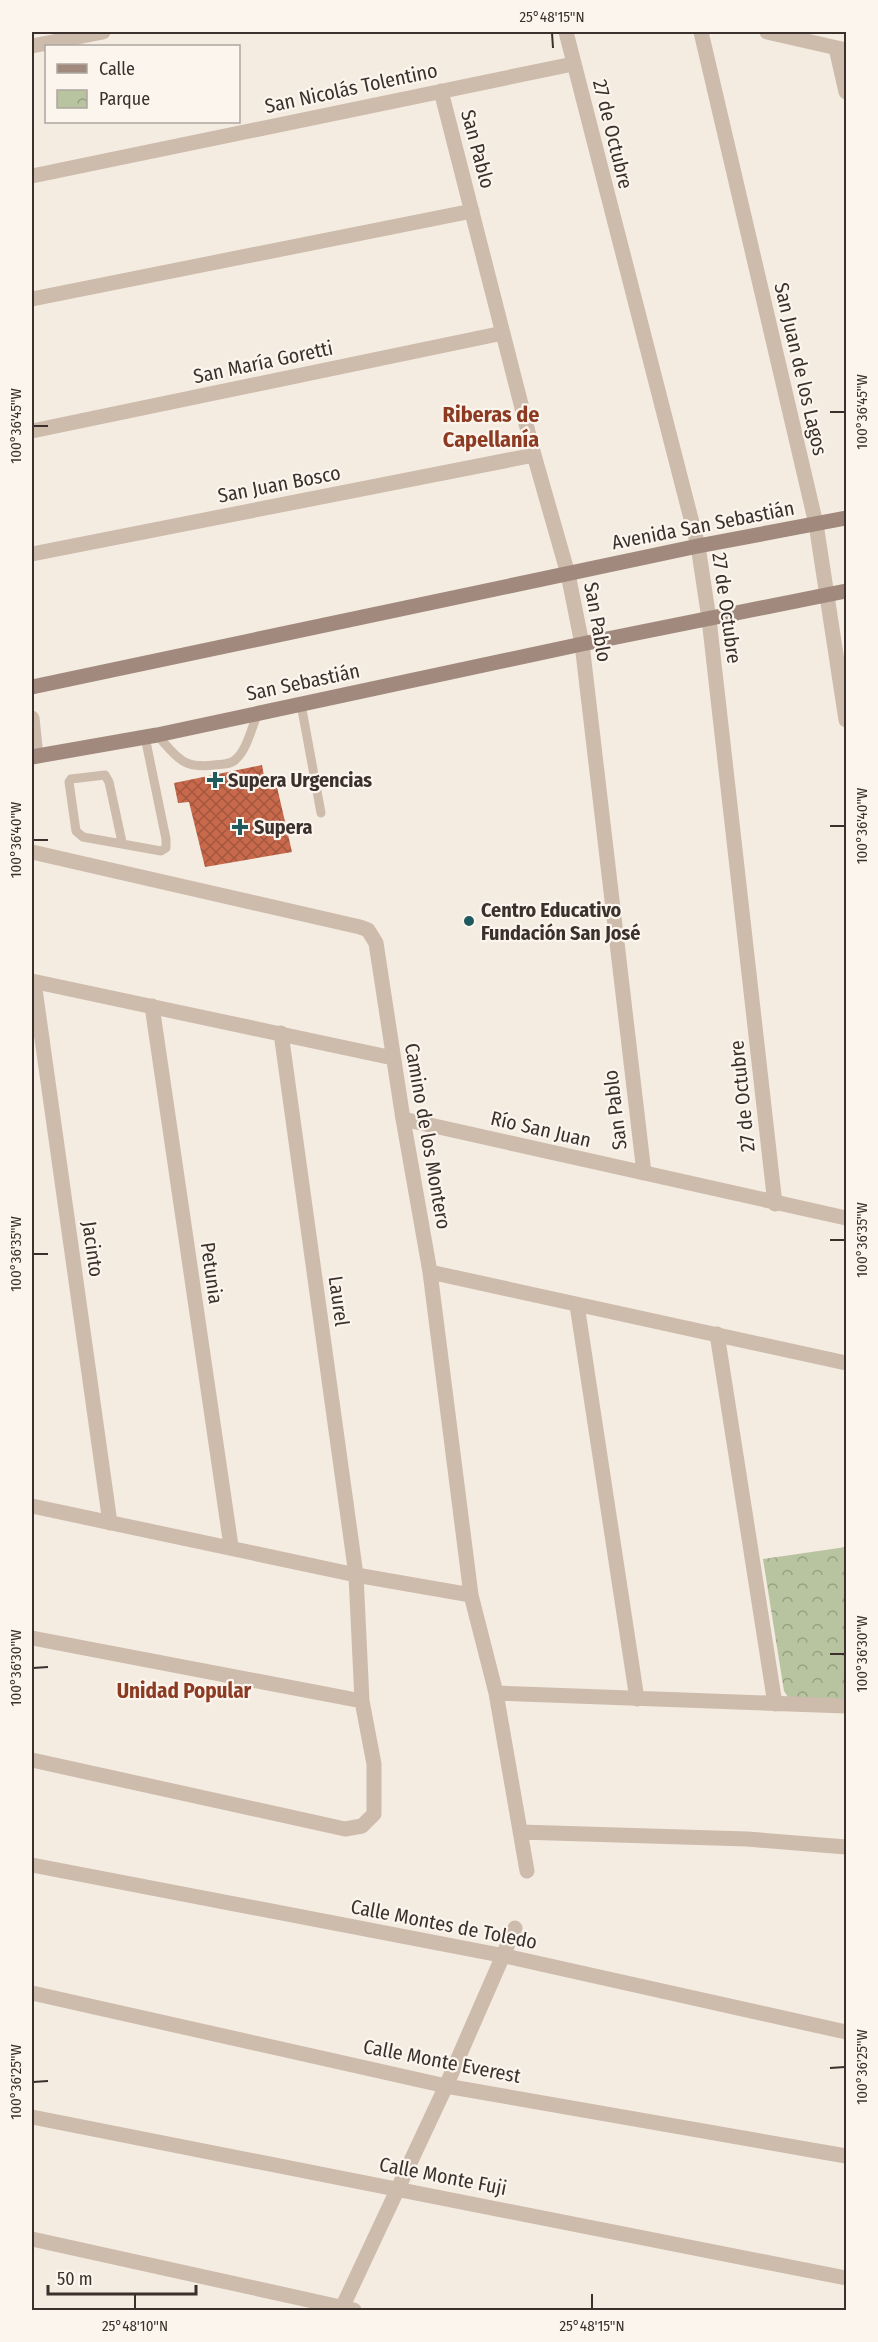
<svg xmlns="http://www.w3.org/2000/svg" width="878" height="2342" font-family="'Fira Sans Condensed',sans-serif">
  <defs>
    <pattern id="park-crowns" width="20" height="18" patternUnits="userSpaceOnUse" patternTransform="scale(1.5)"><rect width="20" height="18" fill="#b8c4a0"/><path d="M2 6a3 3 0 1 1 6 0M12 15a3 3 0 1 1 6 0" fill="none" stroke="#97a083"/></pattern>
    <pattern id="building-cross-hatch" width="8" height="8" patternUnits="userSpaceOnUse" patternTransform="scale(1.5)"><rect width="8" height="8" fill="#c8694b"/><path d="M0 0l8 8M0 8l8-8" fill="none" stroke="#a4573f"/></pattern>
  </defs>
  <rect width="100%" height="100%" fill="#f4ebe1"/>
  <path fill="url(#park-crowns)" d="M846 1547V1702L790 1700 784 1691 763 1559Z"/>
  <path fill="url(#building-cross-hatch)" d="M262 765 266 787H277L292 852 205 867 189 802 178 803 174 783Z"/>
  <g fill="none" stroke-linecap="round" stroke-linejoin="round">
    <path stroke="#cdbbac" stroke-width="9" d="M301 704 321 813
      M157 735C177 757 182 769 214 765 222 764 231 765 236 759 247 750 252 726 258 713
      M122 842 109 782 105 775 71 779 69 782 76 831 83 837 161 851 166 848V839L145 737"/>
    <path stroke="#cdbbac" stroke-width="15" d="M566 32 698 546 709 619 775 1204
      M701 32 816 524 846 720
      M767 32 846 50
      M32 46 103 32
      M836 48 846 92
      M441 91 534 455 568 574 582 644 644 1173
      M32 176 573 64
      M32 299 472 211
      M32 431 503 333
      M32 554 534 455
      M32 718 36 756
      M32 852 360 927 368 930 376 943 403 1119 430 1272 471 1595 496 1693 527 1871
      M32 981 393 1058
      M34 982 110 1523
      M152 1006 231 1546
      M403 1119 846 1218
      M430 1272 846 1363
      M577 1305 637 1699
      M717 1334 775 1704
      M32 1506 356 1575 471 1595
      M32 1638 362 1701
      M496 1693 846 1706
      M32 1760 345 1829 362 1826 374 1814V1764L362 1701 356 1575 281 1033
      M520 1832 747 1839 846 1847
      M32 1865 505 1956 846 2032
      M32 1993 446 2086 846 2156
      M32 2117 846 2278
      M32 2239 354 2310
      M341 2310 446 2086 515 1928"/>
    <path stroke="#a18a7d" stroke-width="15" d="M32 687 698 546 846 518
      M32 757 157 735 582 644 846 591"/>
  </g>
  <path fill="none" stroke="#3b302b" stroke-width="2" d="M552 33 553 48M830 412H845M33 426H48M830 826H845M33 840H48M830 1240H845M33 1254H48M830 1654H845M33 1668 48 1667M830 2068 845 2067M33 2082 48 2081M135 2294V2309M592 2294V2309"/>
  <g fill="#1f5a5e" stroke="#fbf5ee" stroke-width="2">
    <path d="M212 771h6v6h6v6h-6v6h-6v-6h-6v-6h6z"/>
    <path d="M237 818h6v6h6v6h-6v6h-6v-6h-6v-6h6z"/>
    <circle cx="469" cy="921" r="6"/>
  </g>
  <g text-anchor="middle" dominant-baseline="central" stroke-width="4.5" stroke-linejoin="round" paint-order="stroke">
    <g font-size="20" fill="#3b302b" stroke="#fbf5ee">
      <text transform="translate(351 88) rotate(-12)">San Nicolás Tolentino</text>
      <text transform="translate(613 134) rotate(76)">27 de Octubre</text>
      <text transform="translate(478 149) rotate(75)">San Pablo</text>
      <text transform="translate(263 362) rotate(-12)">San María Goretti</text>
      <text transform="translate(801 369) rotate(77)">San Juan de los Lagos</text>
      <text transform="translate(279 484) rotate(-11)">San Juan Bosco</text>
      <text transform="translate(703 525) rotate(-11)">Avenida San Sebastián</text>
      <text transform="translate(727 608) rotate(82)">27 de Octubre</text>
      <text transform="translate(598 622) rotate(80)">San Pablo</text>
      <text transform="translate(303 682) rotate(-12)">San Sebastián</text>
      <text transform="translate(742 1096) rotate(-96)">27 de Octubre</text>
      <text transform="translate(615 1110) rotate(-97)">San Pablo</text>
      <text transform="translate(541 1129) rotate(13)">Río San Juan</text>
      <text transform="translate(428 1136) rotate(80)">Camino de los Montero</text>
      <text transform="translate(93 1249) rotate(82)">Jacinto</text>
      <text transform="translate(212 1273) rotate(82)">Petunia</text>
      <text transform="translate(339 1301) rotate(82)">Laurel</text>
      <text transform="translate(444 1924) rotate(11)">Calle Montes de Toledo</text>
      <text transform="translate(442 2061) rotate(11)">Calle Monte Everest</text>
      <text transform="translate(443 2176) rotate(11)">Calle Monte Fuji</text>
    </g>
    <g font-size="20" font-weight="bold" fill="#3b302b" stroke="#fbf5ee" text-anchor="start">
      <text x="228" y="780">Supera Urgencias</text>
      <text x="254" y="827">Supera</text>
      <text x="481" y="910">Centro Educativo<tspan x="481" dy="23">Fundación San José</tspan></text>
    </g>
    <g font-size="21" font-weight="bold" fill="#8c3b22" stroke="#fbf5ee">
      <text x="184" y="1691">Unidad Popular</text>
    </g>
    <g font-size="22" font-weight="bold" fill="#8c3b22" stroke="#fbf5ee">
      <text x="491" y="414">Riberas de<tspan x="491" dy="25">Capellanía</tspan></text>
    </g>
  </g>
  <rect width="878" height="2342" fill="none" stroke="#fbf5ee" stroke-width="66"/>
  <rect x="45" y="45" width="195" height="78" fill="#fbf5ee" stroke="#aea6a0" stroke-width="1.5"/>
  <rect x="57" y="64" width="30" height="9" fill="#a18a7d" stroke="#aea6a0" stroke-width="1.5"/>
  <text x="99" y="75" font-size="18" fill="#3b302b">Calle</text>
  <rect x="57" y="90" width="30" height="18" fill="url(#park-crowns)" stroke="#aea6a0" stroke-width="1.5"/>
  <text x="99" y="105" font-size="18" fill="#3b302b">Parque</text>
  <path d="M48 2285v9h148v-9" fill="none" stroke="#3b302b" stroke-width="3"/>
  <text x="57" y="2285" font-size="18" fill="#3b302b" stroke="#fbf5ee" stroke-width="4.5" paint-order="stroke">50 m</text>
  <rect x="33" y="33" width="812" height="2276" fill="none" stroke="#3b302b" stroke-width="2"/>
  <g font-size="15" text-anchor="middle" fill="#3b302b">
    <text x="552" y="22">25°48'15"N</text>
    <text transform="translate(862 412) rotate(-90)" y="5">100°36'45"W</text>
    <text transform="translate(16 426) rotate(-90)" y="5">100°36'45"W</text>
    <text transform="translate(862 826) rotate(-90)" y="5">100°36'40"W</text>
    <text transform="translate(16 840) rotate(-90)" y="5">100°36'40"W</text>
    <text transform="translate(862 1240) rotate(-90)" y="5">100°36'35"W</text>
    <text transform="translate(16 1254) rotate(-90)" y="5">100°36'35"W</text>
    <text transform="translate(862 1654) rotate(-90)" y="5">100°36'30"W</text>
    <text transform="translate(16 1668) rotate(-90)" y="5">100°36'30"W</text>
    <text transform="translate(862 2067) rotate(-90)" y="5">100°36'25"W</text>
    <text transform="translate(16 2082) rotate(-90)" y="5">100°36'25"W</text>
    <text x="135" y="2331">25°48'10"N</text>
    <text x="592" y="2331">25°48'15"N</text>
  </g>
</svg>
